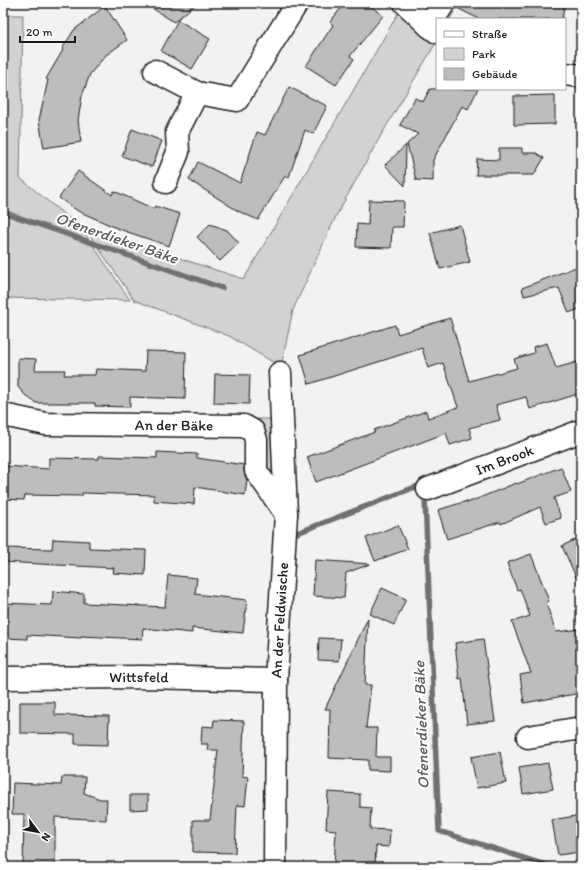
<svg xmlns="http://www.w3.org/2000/svg" width="584" height="870" font-family="Itim,sans-serif">
  <rect width="100%" height="100%" fill="#f2f2f2"/>
  <filter id="ink" filterUnits="userSpaceOnUse"><feTurbulence type="fractalNoise" baseFrequency=".025" numOctaves="2"/><feDisplacementMap in="SourceGraphic" scale="8" xChannelSelector="R" yChannelSelector="G"/><feConvolveMatrix kernelMatrix="1 2 1 2 8 2 1 2 1" color-interpolation-filters="sRGB"/></filter>
  <g filter="url(#ink)">
    <path fill="#d2d2d2" stroke="#777" d="M404 3H459L450 19H437V41L380 137 336 216 293 310 281 367 229 336 134 300 85 228 244 279Z
      M3 15H23L20 178 82 229 130 300 3 298Z
      M257 419H282L286 514 261 478 256 440Z"/>
    <g fill="none" stroke-linecap="round" stroke-linejoin="round">
      <path stroke="#707070" stroke-width="5.5" d="M6 3V4
        M3 212 222 288
        M425 499 439 831 552 867
        M292 533V535L423 484"/>
    </g>
    <path fill="#bdbdbd" stroke="#1c1c1c" d="M144 3H197L174 22Z
      M345 3H367L383 16 350 56 354 59 336 85 306 66 333 25 330 22Z
      M456 3H565L562 19H479L455 7Z
      M105 6 127 40 106 55 90 74 82 96 78 120 81 142 44 148 39 120 48 80 46 79 63 50 62 49 74 30Z
      M178 20 210 39 192 69 161 51Z
      M289 87 327 106 313 134 305 130 289 177 285 176 258 220 238 211 189 180 198 162 240 183 257 132 265 135Z
      M430 89H478L468 109 462 106 433 160V181L416 180 407 144 418 134 400 125 415 98 423 102Z
      M555 95V124L514 125V96Z
      M132 129 162 141 152 167 122 156Z
      M406 145 405 186 385 165Z
      M499 148H522V153H536L544 158 534 175H476L477 159 499 160Z
      M78 171 112 195 114 191 154 209 155 206 180 214 169 246 119 229 78 211 59 198Z
      M369 200 404 201 403 227H392L391 248 356 247 357 224 368 225Z
      M210 224 227 230 239 243 220 261 197 237Z
      M460 225 470 262 440 269 430 233Z
      M581 265V308L569 313 559 288 524 296 522 288Z
      M450 318 469 381 517 368 514 359 534 353 533 347 547 343 556 368 581 361V393L530 409 526 397 496 405 500 420 469 428 472 438 450 445 446 433 316 482 307 457 375 432 374 430 426 411 428 418 458 407 443 363 428 368 422 348 309 384 300 355 395 325 398 334Z
      M146 351 186 352 185 399 130 397V407L95 406V403H36L26 396 18 387V358L36 359 35 370H65L64 375H95L96 369 145 371Z
      M215 374 250 375 249 404 214 403Z
      M157 452 197 454V458L244 465V471L247 480 245 495 195 487 194 504 154 501V495L82 493V496L25 495 24 500 3 499 5 466 49 469V458L99 459V456L157 458Z
      M561 467 571 492 554 498 561 518 546 523 540 507 501 524 500 522 447 539 438 510 467 501V503L516 483 517 484Z
      M398 525 408 549 375 561 366 538Z
      M581 537V588L562 546Z
      M53 539 89 541V548L146 550 145 575 113 573 114 568 3 562V548L52 549Z
      M531 554 549 601 546 603 556 632 581 629V693L524 703 520 675 531 673 512 622 530 616 520 589 517 590 507 563Z
      M315 560 370 564 346 573 344 598 313 596Z
      M168 575 197 578 195 594 247 600 243 633 192 628V633L143 628 142 639 81 636V638L27 635V639L3 638V603L52 605 53 591 84 594V603L165 607Z
      M382 588 406 599 394 625 370 614Z
      M368 618 365 685H371L366 728H377L376 757H390V771L368 770V760L329 758 330 709H325Z
      M319 638 341 639 339 661 318 660Z
      M483 639 495 721 467 724 462 678 459 679 455 643Z
      M20 702H55V715L109 716 108 745 75 744V734L20 733Z
      M214 720 244 721 242 776 248 777 245 806 237 805 235 853 193 852V820H210L218 750H207L208 744H201L202 726 213 727Z
      M500 752 506 783 477 788 471 757Z
      M548 763 553 789 523 794 519 768Z
      M62 777H85L84 793 100 799H107L106 820 55 817V867H23L24 814H12L13 783 61 785Z
      M328 792 360 794V807L371 808 370 829 390 830 389 847 376 846 375 867H334L336 830 326 829Z
      M130 795H148V809L130 810Z
      M581 815V852L558 855 552 820Z"/>
    <g fill="none" stroke-linecap="round" stroke-linejoin="round">
      <g stroke="#1c1c1c" stroke-width="25">
        <g id="minor">
          <path d="M405 3 429 26 437 32"/>
          <path d="M429 26 444 3"/>
          <path d="M155 71 197 93 237 100 297 3"/>
          <path d="M565 74 581 76"/>
          <path d="M166 182 178 152 177 132 197 93"/>
          <path id="s1" d="M3 415 46 424 244 426 253 431 256 440V471L286 514"/>
          <path id="s2" d="M428 489 581 431"/>
          <path id="s3" d="M3 678 144 677 276 680"/>
          <path d="M528 737 581 728"/>
          <path id="s4" d="M275 867 276 680 286 514 280 373"/>
        </g>
      </g>
      <use href="#minor" stroke="#fff" stroke-width="22"/>
    </g>
  </g>
  <g text-anchor="middle" dominant-baseline="central" stroke-width="4" stroke-linejoin="round" paint-order="stroke">
    <g font-size="15" fill="#1c1c1c" stroke="#fff">
      <text stroke="none"><textPath href="#s1" startOffset="172">An der Bäke</textPath></text>
      <text stroke="none"><textPath href="#s2" startOffset="82">Im Brook</textPath></text>
      <text stroke="none"><textPath href="#s4" startOffset="247">An der Feldwische</textPath></text>
      <text stroke="none"><textPath href="#s3" startOffset="136">Wittsfeld</textPath></text>
    </g>
    <g font-size="16" font-style="italic" fill="#5b5b5b" stroke="#fff">
      <text transform="translate(117 238) rotate(19)">Ofenerdieker Bäke</text>
      <text transform="translate(421 725) rotate(-92)">Ofenerdieker Bäke</text>
    </g>
  </g>
  <rect width="584" height="870" fill="none" stroke="#fff" stroke-width="16"/>
  <rect x="8" y="8" width="568" height="854" fill="none" stroke="#1c1c1c" stroke-width="1.5" filter="url(#ink)"/>
  <rect x="436" y="18" width="130" height="72" fill="#ffffff" stroke="#a4a4a4"/>
  <rect x="444" y="31" width="20" height="6" fill="#ffffff" stroke="#a4a4a4"/>
  <text x="472" y="38" font-size="12" fill="#1c1c1c">Straße</text>
  <rect x="444" y="48" width="20" height="12" fill="#d2d2d2" stroke="#a4a4a4"/>
  <text x="472" y="58" font-size="12" fill="#1c1c1c">Park</text>
  <rect x="444" y="68" width="20" height="12" fill="#bdbdbd" stroke="#a4a4a4"/>
  <text x="472" y="78" font-size="12" fill="#1c1c1c">Gebäude</text>
  <g transform="translate(38 832) rotate(122)" stroke="#ffffff" stroke-width="3" paint-order="stroke">
  <path d="M0-3L7 15L0 10L-7 15Z" fill="#1c1c1c"/>
  <text y="-6" font-size="11" font-weight="bold" text-anchor="middle" fill="#1c1c1c">N</text>
  </g>
  <path d="M20 36v6h55v-6" fill="none" stroke="#1c1c1c" stroke-width="2"/>
  <text x="26" y="36" font-size="12" fill="#1c1c1c" stroke="#ffffff" stroke-width="3" paint-order="stroke">20 m</text>
</svg>
